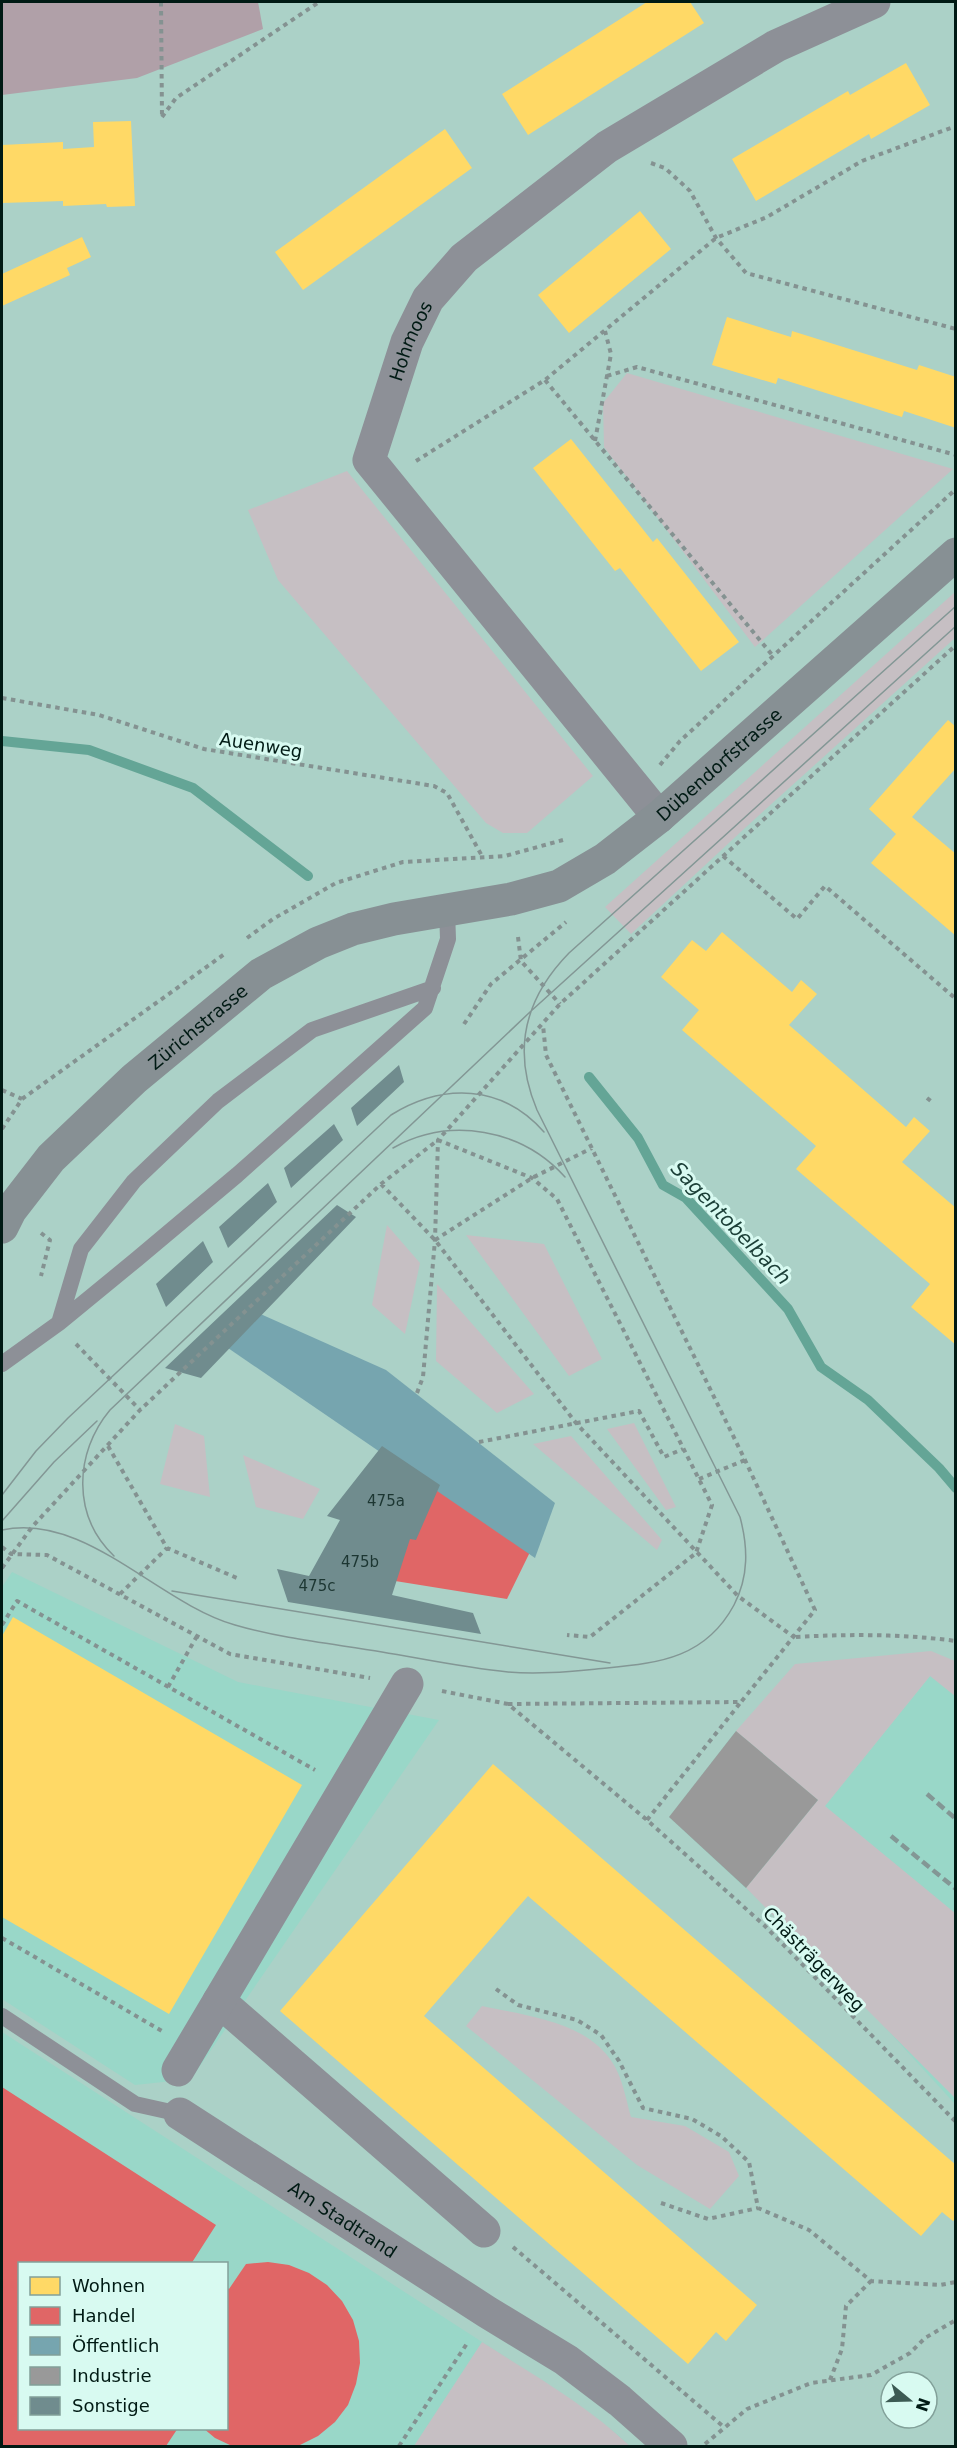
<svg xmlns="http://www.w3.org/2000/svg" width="957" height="2448" font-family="'DejaVu Sans',sans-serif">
  <rect width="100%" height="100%" fill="#abd1c7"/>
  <path fill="#99d7c8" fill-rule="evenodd" d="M12 1572 238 1682 439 1720 191 2079 135 2085 2 1999V1587Z
    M931 1675 955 1696V2104L826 1963 669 1817 736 1731 825 1806Z
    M2 2032 561 2393 617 2434 630 2446H2ZM20 2264H226V2428H20Z"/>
  <path fill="#c6bfc3" d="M627 373 953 469 755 647 604 447 603 403Z
    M347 471 593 776 527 833H503L486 823 278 580 248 510Z
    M955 592V638L745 828 631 934 605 907Z
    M387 1225 420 1263 405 1334 372 1305Z
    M466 1235 544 1244 602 1359 569 1376Z
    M437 1284 534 1394 497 1413 436 1361Z
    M634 1423 676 1507 666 1510 607 1429Z
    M175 1424 204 1436 210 1497 160 1484Z
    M571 1436 662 1540 657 1550 533 1444Z
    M243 1455 320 1489 303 1519 256 1507Z
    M931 1651 955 1661V1696L930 1676 825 1806 955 1913V2098L746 1888 818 1800 736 1731 795 1664Z
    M482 2006C528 2016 596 2022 618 2073 624 2087 627 2103 631 2117L685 2126 729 2152 739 2176 710 2209 637 2165 466 2026Z
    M482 2342C532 2374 587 2405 630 2446H414Z"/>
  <path fill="#b0a0a8" d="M2 2H258L263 29 137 78 2 95Z"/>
  <path fill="#ffd966" d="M647 2H690L704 23 528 135 502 94Z
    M906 63 930 105 871 139 869 134 756 201 732 159 848 91 850 95Z
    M131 121 135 206 107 207 106 204 63 206V201L2 203V145L63 142V149L94 147 93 122Z
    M445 129 472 168 303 290 275 252Z
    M640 211 671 249 569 333 538 295Z
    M82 237 91 257 67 268 70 275 2 306V274Z
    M727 317 791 337 792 331 917 370 919 365 956 377V428L904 411 902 417 778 378 776 384 712 365Z
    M571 439 653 542 657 538 739 642 701 671 620 568 615 571 533 468Z
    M948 720 956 727V768L912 817 956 854V936L871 863 896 834 869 809Z
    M722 932 792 992 801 980 817 994 789 1025 906 1127 914 1117 930 1131 902 1162 956 1208V1345L911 1307 930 1284 796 1169 816 1146 682 1030 699 1010 661 977 692 940 706 951Z
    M13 1617 302 1785 169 2014 2 1917V1636Z
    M493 1764 956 2165V2218L953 2221 942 2212 921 2236 528 1896 424 2016 757 2305 726 2341 716 2332 688 2364 280 2011Z"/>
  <path fill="#e06666" d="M434 1486 530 1552 507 1599 389 1580 406 1532Z
    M2 2087 216 2225 191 2264H20V2428H178L166 2446H2Z
    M268 2262 289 2265 309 2273 327 2285 342 2301 353 2320 359 2341 360 2363 356 2384 348 2405 335 2422 318 2436 298 2446H232L215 2438 203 2428H226V2287L229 2289 246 2264Z"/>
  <path fill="#76a5af" d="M256 1312 386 1370 555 1503 535 1558 228 1348Z"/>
  <path fill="#999" d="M736 1731 818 1800 746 1888 669 1817Z"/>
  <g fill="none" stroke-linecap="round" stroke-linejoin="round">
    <path stroke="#64a596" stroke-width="10" d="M2 741 89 750 193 788 308 876
      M589 1077 638 1138 663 1185 686 1198 788 1309 821 1367 868 1400 939 1468 956 1488"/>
  </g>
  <path fill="#708c8e" d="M399 1065 404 1082 357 1126 351 1108Z
    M334 1124 343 1140 291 1188 284 1168Z
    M268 1183 277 1202 228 1248 219 1227Z
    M337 1205 356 1217 201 1378 165 1368Z
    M203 1241 213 1262 166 1307 156 1284Z
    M382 1446 440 1485 416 1540 410 1539 392 1595 473 1613 481 1634 288 1602 277 1569 309 1576 340 1520 327 1516Z"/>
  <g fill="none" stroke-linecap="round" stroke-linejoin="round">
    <path stroke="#849291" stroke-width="4" stroke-dasharray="4.5 4.5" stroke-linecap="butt" d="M161 2 162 117
      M162 117 176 98 319 2
      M651 163 665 168 690 191 716 238 746 273 956 329
      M607 376 637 367 956 455
      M545 380 773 656
      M595 441 611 354 605 331
      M416 461 545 380 716 238 767 217 862 161 956 126
      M2 698 99 715 204 749 434 786 447 793 482 856
      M660 765 680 741 956 489
      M723 856 797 919 825 886 956 999
      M518 937 521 961 560 1004
      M247 938 273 919 336 883 403 862 505 856 563 840
      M464 1024 491 984 566 922
      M2 1090 22 1099
      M927 1098 932 1102
      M2 1129 22 1099 226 953
      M381 1184 435 1240 576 1423 738 1596 795 1638
      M41 1233 50 1240 41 1276
      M435 1240 532 1178 592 1148
      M76 1344 140 1410
      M417 1393 423 1377 435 1240 438 1140 560 1004 956 645
      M479 1442 639 1411 664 1457 683 1449
      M108 1446 167 1548 237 1578
      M699 1479 745 1460
      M2 1547 11 1554 47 1555 230 1654 370 1678
      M2 1568 32 1527 140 1410 381 1184 438 1140 532 1178 557 1199 712 1505 696 1553 590 1637 567 1635
      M120 1594 167 1548
      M2 1625 17 1601 315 1770
      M796 1637C849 1634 903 1634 956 1641
      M168 1687 197 1636
      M442 1691 508 1704 647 1820 764 1925 956 2122
      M508 1704 741 1702 815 1610 745 1460 546 1055 543 1025
      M647 1820 741 1702
      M2 1938 162 2031
      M496 1989 518 2005 577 2020 601 2035 619 2061 643 2108 692 2119 721 2136 749 2162 758 2208 809 2230 871 2281 940 2285 956 2282
      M661 2203 708 2219 758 2208
      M513 2247 725 2428
      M830 2380 842 2349 846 2306 871 2281
      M705 2444 747 2409 811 2383 871 2375 910 2353 925 2338 956 2320
      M399 2446 468 2342"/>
    <path stroke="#8d9097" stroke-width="16" d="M59 1323 81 1249 134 1181 218 1101 312 1030 433 988
      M2 1364 59 1323 137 1259 237 1175 425 1008 448 939 447 910
      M2 2016 135 2104 180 2114"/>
    <g stroke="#8d9097" stroke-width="33">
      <path id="s1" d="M659 817 369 460 407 342 428 299 464 258 607 147 776 46 874 2"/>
      <path d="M219 2001 484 2231"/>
      <path d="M178 2070 407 1684"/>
      <path id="s2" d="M180 2114 487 2312 566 2360 620 2401 671 2446"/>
    </g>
    <path stroke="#879094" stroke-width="33" id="s3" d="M2 1227 10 1211 51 1158 134 1079 261 974 318 943 353 929 394 919 511 899 559 886 605 859 659 817 956 554"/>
    <path stroke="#839795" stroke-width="1.5" d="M393 1148C450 1116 522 1129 565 1177
      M2 1495 36 1451 68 1418 391 1115C443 1083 502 1084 544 1132
      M2 1521 54 1462 97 1421
      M2 1530C85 1512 158 1603 235 1625 283 1639 334 1644 382 1652 424 1659 466 1668 508 1672 541 1675 574 1671 607 1668 661 1663 706 1657 734 1605 749 1576 748 1547 740 1517L537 1110C512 1051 524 999 569 953L956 606
      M114 1556C72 1516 74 1453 110 1410L530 1012 956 626
      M172 1591 610 1663"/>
    <path stroke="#839795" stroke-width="4.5" stroke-dasharray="9 4.5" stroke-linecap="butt" d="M927 1794 956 1819
      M891 1836 956 1889"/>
  </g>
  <g text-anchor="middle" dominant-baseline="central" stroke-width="6" stroke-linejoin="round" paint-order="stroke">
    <g font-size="15" fill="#1c3632">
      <text x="386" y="1501">475a</text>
      <text x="360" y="1562">475b</text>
      <text x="317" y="1586">475c</text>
    </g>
    <g font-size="18" fill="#001a14" stroke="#d8faf1">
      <text stroke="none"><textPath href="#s1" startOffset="586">Hohmoos</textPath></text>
      <text transform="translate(261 745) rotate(9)">Auenweg</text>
      <text stroke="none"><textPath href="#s3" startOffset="879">Dübendorfstrasse</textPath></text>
      <text stroke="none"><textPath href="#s3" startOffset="282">Zürichstrasse</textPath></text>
      <text transform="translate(814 1959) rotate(46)">Chästrägerweg</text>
      <text stroke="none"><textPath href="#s2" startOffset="194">Am Stadtrand</textPath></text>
    </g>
    <g font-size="20" font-style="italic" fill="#1c4038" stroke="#d8faf1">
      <text transform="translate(731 1223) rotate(46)">Sagentobelbach</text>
    </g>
  </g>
  <rect width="957" height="2448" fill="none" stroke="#001a14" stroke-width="6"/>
  <rect x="18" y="2262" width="210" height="168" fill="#d8faf1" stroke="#82a099" stroke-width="1.5"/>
  <rect x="30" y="2277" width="30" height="18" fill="#ffd966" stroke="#82a099" stroke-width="1.5"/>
  <text x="72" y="2292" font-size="18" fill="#001a14">Wohnen</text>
  <rect x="30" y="2307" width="30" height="18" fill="#e06666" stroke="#82a099" stroke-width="1.5"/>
  <text x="72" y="2322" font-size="18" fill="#001a14">Handel</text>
  <rect x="30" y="2337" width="30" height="18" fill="#76a5af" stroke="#82a099" stroke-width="1.5"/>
  <text x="72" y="2352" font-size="18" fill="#001a14">Öffentlich</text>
  <rect x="30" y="2367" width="30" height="18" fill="#999999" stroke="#82a099" stroke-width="1.5"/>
  <text x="72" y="2382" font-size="18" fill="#001a14">Industrie</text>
  <rect x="30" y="2397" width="30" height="18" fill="#708c8e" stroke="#82a099" stroke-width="1.5"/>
  <text x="72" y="2412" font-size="18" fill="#001a14">Sonstige</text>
  <g transform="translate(909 2400) rotate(109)"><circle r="28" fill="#d8faf1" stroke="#82a099" stroke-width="1.5"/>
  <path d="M0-4.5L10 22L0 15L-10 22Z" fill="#3c5a53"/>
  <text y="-9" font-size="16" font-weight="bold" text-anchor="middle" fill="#001a14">N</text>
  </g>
</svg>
